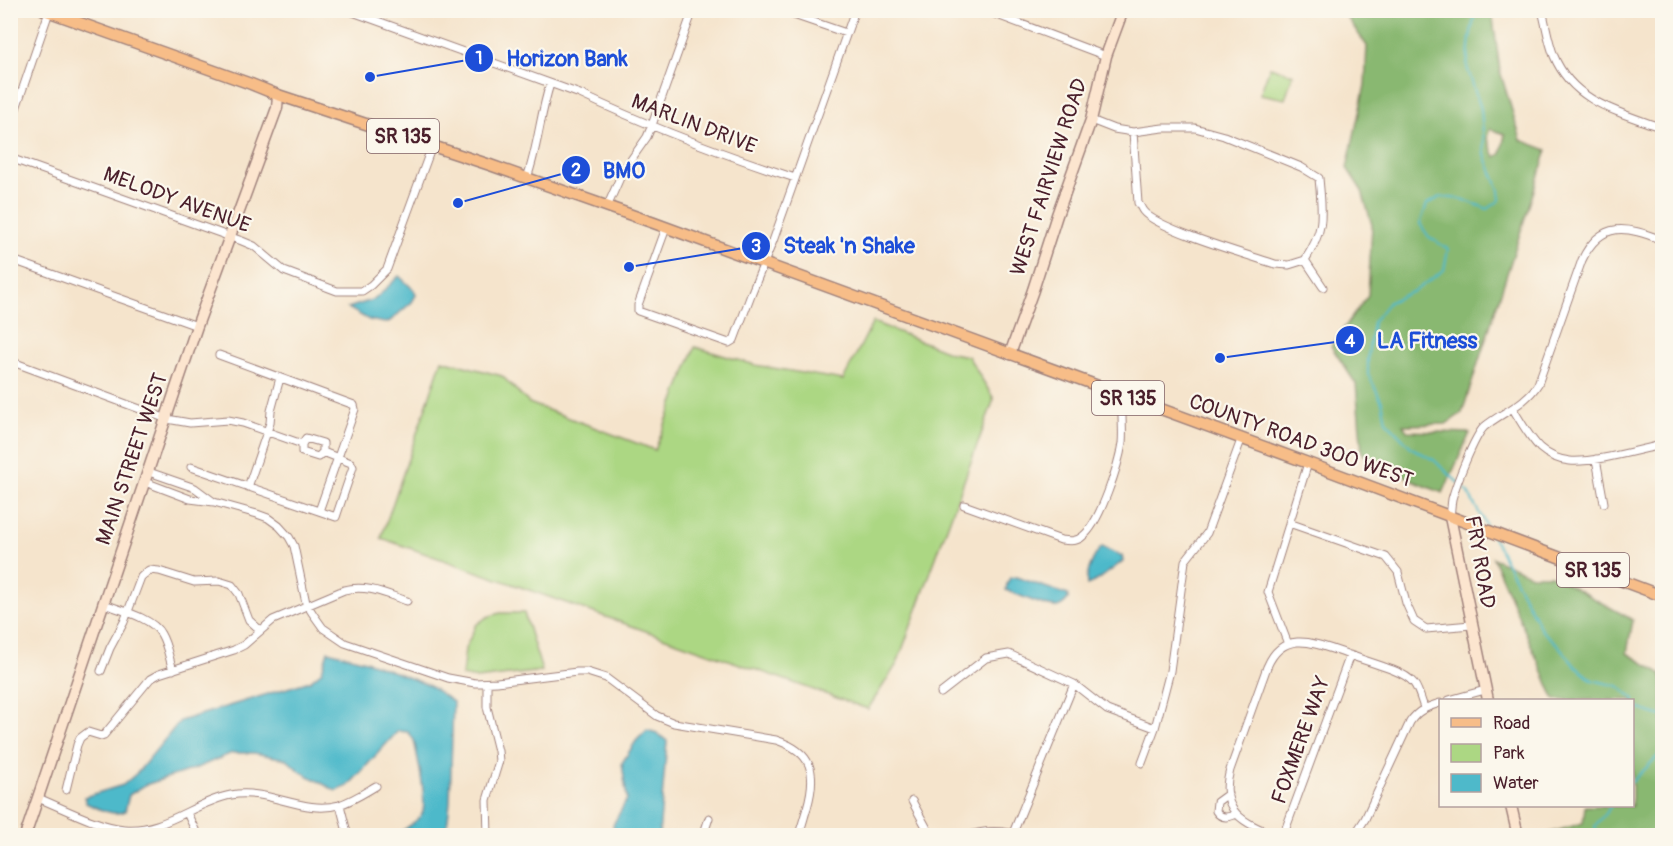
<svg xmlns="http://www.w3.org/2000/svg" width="1673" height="846" font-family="Pangolin,sans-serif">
  <rect width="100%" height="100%" fill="#fbf7ec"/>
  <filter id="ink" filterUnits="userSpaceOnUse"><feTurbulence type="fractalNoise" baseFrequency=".0167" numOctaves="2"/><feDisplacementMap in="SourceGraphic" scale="12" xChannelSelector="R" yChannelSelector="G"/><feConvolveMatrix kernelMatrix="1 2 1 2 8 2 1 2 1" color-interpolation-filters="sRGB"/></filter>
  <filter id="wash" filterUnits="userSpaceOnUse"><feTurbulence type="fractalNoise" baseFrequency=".008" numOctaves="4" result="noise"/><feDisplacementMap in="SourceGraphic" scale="24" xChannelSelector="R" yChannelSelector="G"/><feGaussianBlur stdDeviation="1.35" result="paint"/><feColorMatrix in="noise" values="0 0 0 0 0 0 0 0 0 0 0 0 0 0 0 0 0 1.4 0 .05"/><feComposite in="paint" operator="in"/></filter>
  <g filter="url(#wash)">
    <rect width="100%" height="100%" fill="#f5e4cc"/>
    <path fill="#acd783" stroke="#7b7b57" stroke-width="1.5" d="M1270 67 1293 74 1285 99 1260 94Z
      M873 322 951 353 968 356 994 399 897 664 868 709 381 538 442 360 502 376 529 403 655 450 695 347 755 365 843 380Z
      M500 613H524L542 671 477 679 462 676 465 649 476 625 487 617Z"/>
    <path fill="#89b871" stroke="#6a6c4e" stroke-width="1.5" fill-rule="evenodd" d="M1342 10 1492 11 1500 71 1521 140 1547 150 1462 413 1446 424 1403 425 1407 431 1470 433 1443 493 1410 480 1400 471 1387 466 1372 465 1362 452 1356 384 1331 346 1368 295 1372 225 1362 191 1347 168 1365 85 1367 46ZM1490 129 1505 134 1501 154 1495 157 1487 137Z
      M1493 558 1531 575H1551L1633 620 1627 653 1662 674V835H1543L1583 823 1585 806H1632V700H1555Z"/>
    <path fill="#4eb9ca" stroke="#4c6c7a" stroke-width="1.5" d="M399 276 414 290 416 295 412 302 390 321 385 323 369 320 348 308 375 299Z
      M1102 547 1122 556 1123 561 1098 580 1087 585C1085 575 1094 554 1102 547Z
      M1016 577 1068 595V599C1065 603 1062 606 1057 607 1046 608 1017 594 1006 590L1007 584 1010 578Z
      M328 651 366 661 428 685 453 702 450 802 446 835H397C404 829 418 821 422 814 428 803 417 754 414 740L408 732 398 731 348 786 336 791 301 772 286 759 254 753H232L194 769 145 785 129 795 125 811C113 817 97 808 86 803L84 797 123 785 138 772 180 721 310 681 322 671Z
      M647 730 657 733 667 741 659 835H616L613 825 627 799 622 763 636 741Z"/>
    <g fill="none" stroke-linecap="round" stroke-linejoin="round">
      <path stroke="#4eb9ca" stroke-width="2" d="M1474 10 1475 14 1470 37 1467 67 1481 109 1485 155 1499 190 1500 200 1488 209 1461 199 1441 197 1427 204 1420 224 1429 237 1448 249 1444 270 1416 290 1389 302 1373 322 1368 355V374L1382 402 1386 421 1412 448 1434 460 1467 491 1486 525
        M1492 535 1542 631 1558 645 1575 666 1592 680 1618 686 1634 699 1633 707 1662 716
        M1632 782 1658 756 1662 746
        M1598 836 1595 826 1611 806"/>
    </g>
  </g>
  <g filter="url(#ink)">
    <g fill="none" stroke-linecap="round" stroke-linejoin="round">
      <g stroke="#a0827c" stroke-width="9">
        <path id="street" d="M347 10 580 94C650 127 722 154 795 178
          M779 10 846 33
          M984 10 1106 56
          M1542 10C1546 25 1548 41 1554 56 1573 102 1619 112 1662 128
          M1091 120 1114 129 1133 132 1163 128H1195L1224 136 1301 167 1319 178C1322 214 1326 228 1305 260
          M10 126 49 12
          M1133 132 1138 203C1140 205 1141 208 1143 211 1157 229 1248 255 1275 264L1289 265 1305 260
          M10 158 242 241 254 246 284 271 337 291H362L371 285 387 269 432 146
          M527 178C538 147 540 115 550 84
          M607 207 623 171 647 137 652 125 693 10
          M666 228 638 305V311L729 343 734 340 752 292 773 241 855 10
          M10 259 197 326
          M1305 260 1323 287
          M219 355 354 405 355 409 319 511
          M10 361 167 419 190 423 228 420 243 423 302 444
          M1513 409C1521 422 1529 437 1540 448 1548 455 1558 460 1570 461 1594 463 1637 450 1662 445
          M306 438 323 443V452L318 457 302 452V444Z
          M1596 459 1604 503
          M191 467 336 517 353 467 351 463 323 452
          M145 482 190 499 214 502 195 488 149 472
          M248 487 270 423 271 411 280 378
          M214 502 257 514 268 518 279 526 289 537 294 546 306 603 313 614 323 628 345 643 448 678 475 683 497 682 577 672H587L606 678 657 716 674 723 776 740C813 752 817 773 807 808 804 817 802 827 798 836
          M964 505 1061 540C1069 541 1077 542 1083 536 1100 523 1119 464 1122 443 1123 434 1122 424 1122 415 1122 409 1124 402 1124 396
          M1450 517C1451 511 1451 505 1452 499 1456 484 1474 437 1484 427 1502 412 1525 405 1538 384L1582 260C1601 219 1628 227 1662 240
          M1289 523 1386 557 1398 572 1406 603 1414 621 1426 629 1471 625
          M104 604C120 610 153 618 161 634 167 644 169 658 173 670
          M1288 644 1268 592 1308 463
          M101 671 110 648 124 622 141 577 149 570 159 571 194 582 219 581 232 585 239 594 249 620 260 630
          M487 683V707L498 751 499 761 487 800 488 836
          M941 693 986 658 1009 654 1074 684 1107 710 1155 728
          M1449 700 1485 690
          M1142 763 1155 728 1170 671 1185 561 1207 533 1241 440
          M66 790 77 745 80 738 88 732 101 736 104 735 150 679 159 674 234 650 244 645 273 620 344 590C367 584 386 594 407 601
          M1228 794 1217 802 1216 811C1221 819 1228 818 1236 814
          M38 798C63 808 98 827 124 829 164 833 194 802 231 795 269 788 303 815 339 805 352 801 364 793 376 786
          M912 801 931 836
          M340 805 348 836
          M187 813 198 836
          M1013 833 1074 684
          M703 836 709 818
          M968 836C982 830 1006 830 1020 836
          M1277 836C1244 823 1218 812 1230 770L1267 667C1283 629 1314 643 1344 653 1360 659 1377 664 1393 670 1416 679 1417 686 1424 708
          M1283 836 1350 655
          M1354 836 1365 819 1410 722C1418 710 1427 707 1440 703"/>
      </g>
      <g stroke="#a0827c" stroke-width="13">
        <path id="secondary" d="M1010 354 1033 290 1057 215 1091 120 1106 56 1123 10
          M1450 517 1488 700
          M1511 806 1518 836
          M25 836 197 326 277 108 278 95"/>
      </g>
      <g stroke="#a0827c" stroke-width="13">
        <path id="primary" d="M44 10 251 84 278 95 490 165 654 223 1308 463 1662 596"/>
      </g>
      <use href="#street" stroke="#fff" stroke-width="7"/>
      <use href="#secondary" stroke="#fce5cf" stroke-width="10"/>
      <use href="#primary" stroke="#f7bd88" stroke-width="10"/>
    </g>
  </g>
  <g text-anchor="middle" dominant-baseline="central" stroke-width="4.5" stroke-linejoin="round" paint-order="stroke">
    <g fill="#fbf7ec" stroke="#7f6065" stroke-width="1.5">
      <rect x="367" y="119" width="72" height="34" rx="4.5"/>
      <rect x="1092" y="381" width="72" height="34" rx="4.5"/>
      <rect x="1557" y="553" width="72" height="34" rx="4.5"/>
    </g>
    <g font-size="20" font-weight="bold" fill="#4a1f2b">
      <text x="403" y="136">SR 135</text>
      <text x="1128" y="398">SR 135</text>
      <text x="1593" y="570">SR 135</text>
    </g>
    <g font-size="21" fill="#4a1f2b" stroke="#fbf7ec">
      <text transform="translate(694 124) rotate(21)">MARLIN DRIVE</text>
      <text transform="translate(1049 177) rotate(-72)">WEST FAIRVIEW ROAD</text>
      <text transform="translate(177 200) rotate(20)">MELODY AVENUE</text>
      <text transform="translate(1301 441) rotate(20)">COUNTY ROAD 300 WEST</text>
      <text transform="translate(132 459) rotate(-71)">MAIN STREET WEST</text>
      <text transform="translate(1480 562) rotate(80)">FRY ROAD</text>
      <text transform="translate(1301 740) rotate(-70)">FOXMERE WAY</text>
    </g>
  </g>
  <path fill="none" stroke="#1d4ed8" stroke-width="2" d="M370 77L479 58M458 203L576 170M629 267L756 246M1220 358L1350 340"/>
  <g fill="#1d4ed8" stroke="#fbf7ec" stroke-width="2">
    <circle cx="370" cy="77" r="6"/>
    <circle cx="458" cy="203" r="6"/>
    <circle cx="629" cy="267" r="6"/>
    <circle cx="1220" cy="358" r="6"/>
    <circle cx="479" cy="58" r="15"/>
    <circle cx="576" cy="170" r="15"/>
    <circle cx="756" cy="246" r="15"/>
    <circle cx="1350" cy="340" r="15"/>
  </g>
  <g font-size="18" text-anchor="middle" font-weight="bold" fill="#fff">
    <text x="479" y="64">1</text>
    <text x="576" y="176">2</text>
    <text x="756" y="252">3</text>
    <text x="1350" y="347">4</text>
  </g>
  <g font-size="22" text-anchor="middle" font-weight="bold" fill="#1d4ed8" stroke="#fbf7ec" stroke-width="4.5" stroke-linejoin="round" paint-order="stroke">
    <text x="567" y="66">Horizon Bank</text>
    <text x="624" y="178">BMO</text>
    <text x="849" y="253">Steak 'n Shake</text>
    <text x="1427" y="348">LA Fitness</text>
  </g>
  <rect width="1673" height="846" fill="none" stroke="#fbf7ec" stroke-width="36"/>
  <rect x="1439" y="699" width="195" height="108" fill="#fbf7ec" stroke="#b4a19f" stroke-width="1.5"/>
  <rect x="1451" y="718" width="30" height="9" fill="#f7bd88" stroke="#b4a19f" stroke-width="1.5"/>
  <text x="1493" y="729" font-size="18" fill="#4a1f2b">Road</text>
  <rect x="1451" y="744" width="30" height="18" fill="#acd783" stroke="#b4a19f" stroke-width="1.5"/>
  <text x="1493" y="759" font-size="18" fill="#4a1f2b">Park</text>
  <rect x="1451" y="774" width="30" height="18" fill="#4eb9ca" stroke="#b4a19f" stroke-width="1.5"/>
  <text x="1493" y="789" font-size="18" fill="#4a1f2b">Water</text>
</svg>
